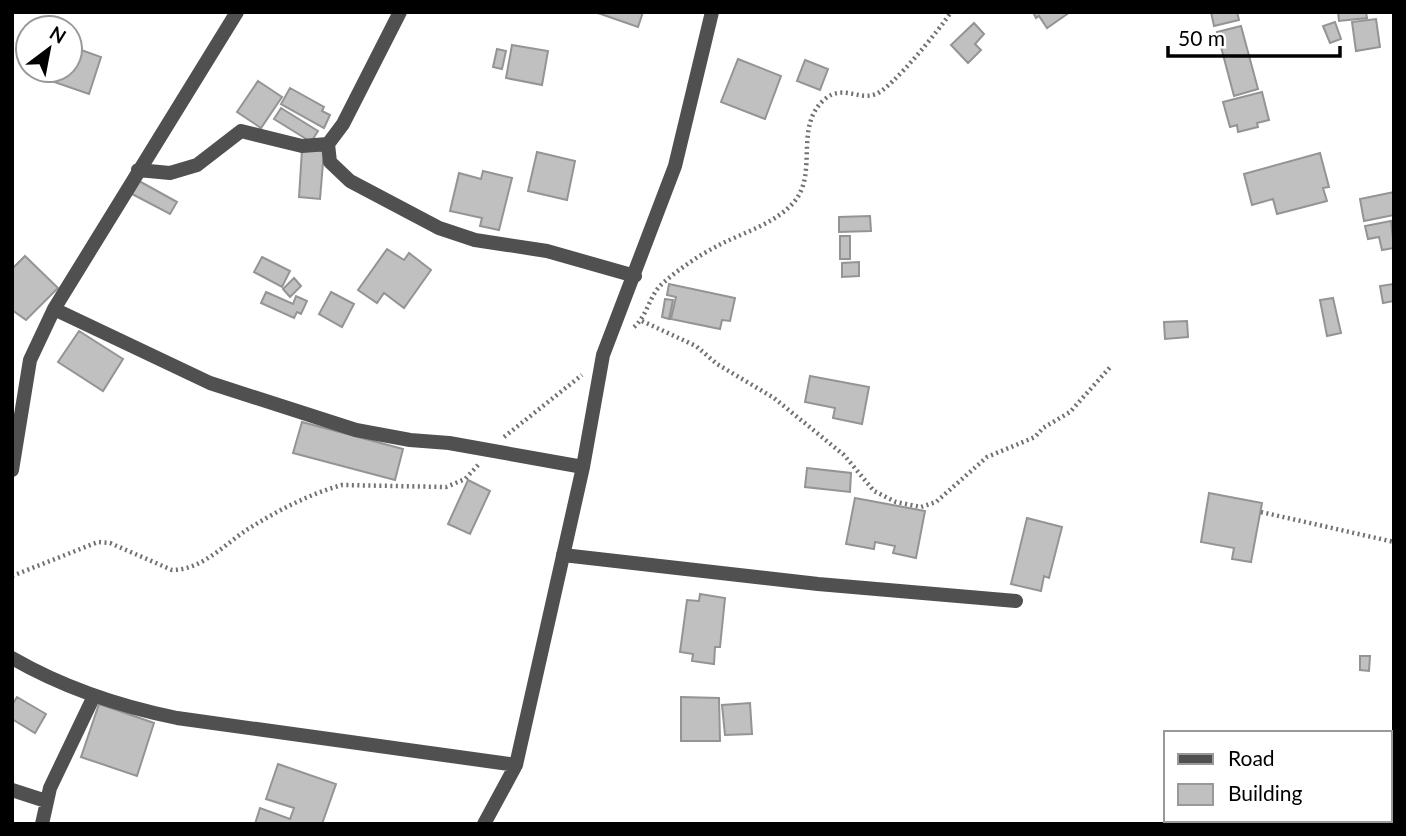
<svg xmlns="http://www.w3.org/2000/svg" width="1406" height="836" font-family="Lato,sans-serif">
  <rect width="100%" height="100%" fill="#fff"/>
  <path fill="#c0c0c0" stroke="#949494" stroke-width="2" d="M595 12H643L638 27Z
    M1033 12H1070L1047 28 1039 16 1036 18Z
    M1211 12H1237L1239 20 1214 26Z
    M1338 12H1366L1367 18 1339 21Z
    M1376 19 1380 47 1356 51 1352 22Z
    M1335 22 1341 39 1330 43 1323 26Z
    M974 23 984 34 975 44 981 50 968 63 951 45Z
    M1241 26 1258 89 1234 96 1217 32Z
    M512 45 548 51 542 85 506 78Z
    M70 46 101 57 89 94 28 73 29 70H70Z
    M497 49 506 51 502 69 493 67Z
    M738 59 781 76 765 119 721 102Z
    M805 60 828 69 820 90 797 81Z
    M258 81 282 97 261 128 237 112Z
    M290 88 324 107 322 111 330 115 324 128 281 104Z
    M1262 92 1269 120 1257 123 1258 127 1238 132 1237 125 1230 127 1223 102Z
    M281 108 318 131 311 142 274 119Z
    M302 150 324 151 320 199 299 197Z
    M537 152 575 161 567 200 528 191Z
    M1320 153 1329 187 1323 188 1327 201 1277 214 1273 199 1252 205 1244 174Z
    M483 171 512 178 499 230 480 226 482 218 450 211 459 173 481 179Z
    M139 181 177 202 170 214 132 194Z
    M1394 192V215L1364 221 1360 199Z
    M870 216 871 231 839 232V217Z
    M1391 221 1394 248 1382 250 1379 237 1368 239 1365 226Z
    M840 236H850V259H840Z
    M387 249 404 260 409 253 431 270 404 308 384 293 377 303 358 290Z
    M25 256 58 288 26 320 12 310V269Z
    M262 257 290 271 282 287 254 272Z
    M859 262V276L842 277V263Z
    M294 278 301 286 290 297 283 289Z
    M669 284 735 298 730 321 722 320 720 329 671 319 676 297 667 295Z
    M1394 284V301L1383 303 1380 286Z
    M266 292 293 304 296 296 307 301 301 314 297 312 294 318 261 303Z
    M331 292 354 304 342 327 319 314Z
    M1333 298 1341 333 1327 336 1320 300Z
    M665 299 673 300 669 319 662 317Z
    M1187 321 1188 337 1165 339 1164 322Z
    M79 331 123 359 103 391 58 362Z
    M810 376 869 387 862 424 833 418 835 408 805 402Z
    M302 422 403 449 395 480 293 453Z
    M807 468 851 473 850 492 805 487Z
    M468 480 490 491 470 534 448 524Z
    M1209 493 1262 503 1251 562 1232 559 1234 548 1201 542Z
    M855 498 925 511 916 558 893 553 895 546 875 542 874 549 846 544Z
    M1027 518 1062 527 1049 578 1044 576 1041 591 1011 584Z
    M700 594 725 598 720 647H715L714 664 692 661 693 654 680 652 687 600 699 601Z
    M1360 656H1370L1369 671 1360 670Z
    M17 697 46 714 35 733 12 719V705Z
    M681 697 719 698 720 741H681Z
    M750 703 752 734 725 735 722 705Z
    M99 704 154 723 137 776 81 757Z
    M278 764 336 784 322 824H255L260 808 290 819 294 808 266 799Z"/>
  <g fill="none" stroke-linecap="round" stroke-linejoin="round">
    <path stroke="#727272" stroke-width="4.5" stroke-dasharray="2 3.5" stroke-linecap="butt" d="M642 321 696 346 717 364 774 398 844 455 874 491 896 502 921 507 936 502 987 457 1035 437 1043 428 1070 412 1112 365
      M634 327C648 315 649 295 663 283 680 268 701 254 721 244 745 232 776 223 794 202 819 173 793 126 825 99 843 84 859 101 876 94 892 88 940 29 951 12
      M504 437 582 375
      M1261 512 1394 542
      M12 576 98 542 110 543 172 570C202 570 225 544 248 529 277 511 309 494 342 485L446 487 465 479 479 464"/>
    <path stroke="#505050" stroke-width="14" d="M328 144 330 162 350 181 439 228 475 240 547 251 635 276
      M138 170 170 173 197 165 241 131 302 146 328 144 343 124 400 12
      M54 309 210 383 356 430 410 440 449 443 583 467
      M12 470 30 360 54 309 237 12
      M563 555 818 584 1016 601
      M12 658C64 688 118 706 177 718L516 765
      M12 790 46 801
      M42 824 50 788 94 696
      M484 824 516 765 583 467 603 355 675 166 712 12"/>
  </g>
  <rect width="1406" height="836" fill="none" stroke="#000000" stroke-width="28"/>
  <rect x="1164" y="731" width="228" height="91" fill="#ffffff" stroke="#999999" stroke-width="2"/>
  <rect x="1178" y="754" width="35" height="10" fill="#505050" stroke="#999999" stroke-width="2"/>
  <text x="1228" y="766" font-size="21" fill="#000000">Road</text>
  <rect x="1178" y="784" width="35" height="21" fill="#c0c0c0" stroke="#999999" stroke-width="2"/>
  <text x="1228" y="801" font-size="21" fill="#000000">Building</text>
  <g transform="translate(49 49) rotate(32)"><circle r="33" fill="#ffffff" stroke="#999999" stroke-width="2"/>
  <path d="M0-5L12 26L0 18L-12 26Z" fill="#000000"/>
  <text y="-10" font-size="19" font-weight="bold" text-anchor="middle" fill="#000000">N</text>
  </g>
  <path d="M1168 46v10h172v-10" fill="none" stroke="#000000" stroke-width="3.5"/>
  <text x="1178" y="46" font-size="21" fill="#000000" stroke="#ffffff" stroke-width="5" paint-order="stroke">50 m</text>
</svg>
